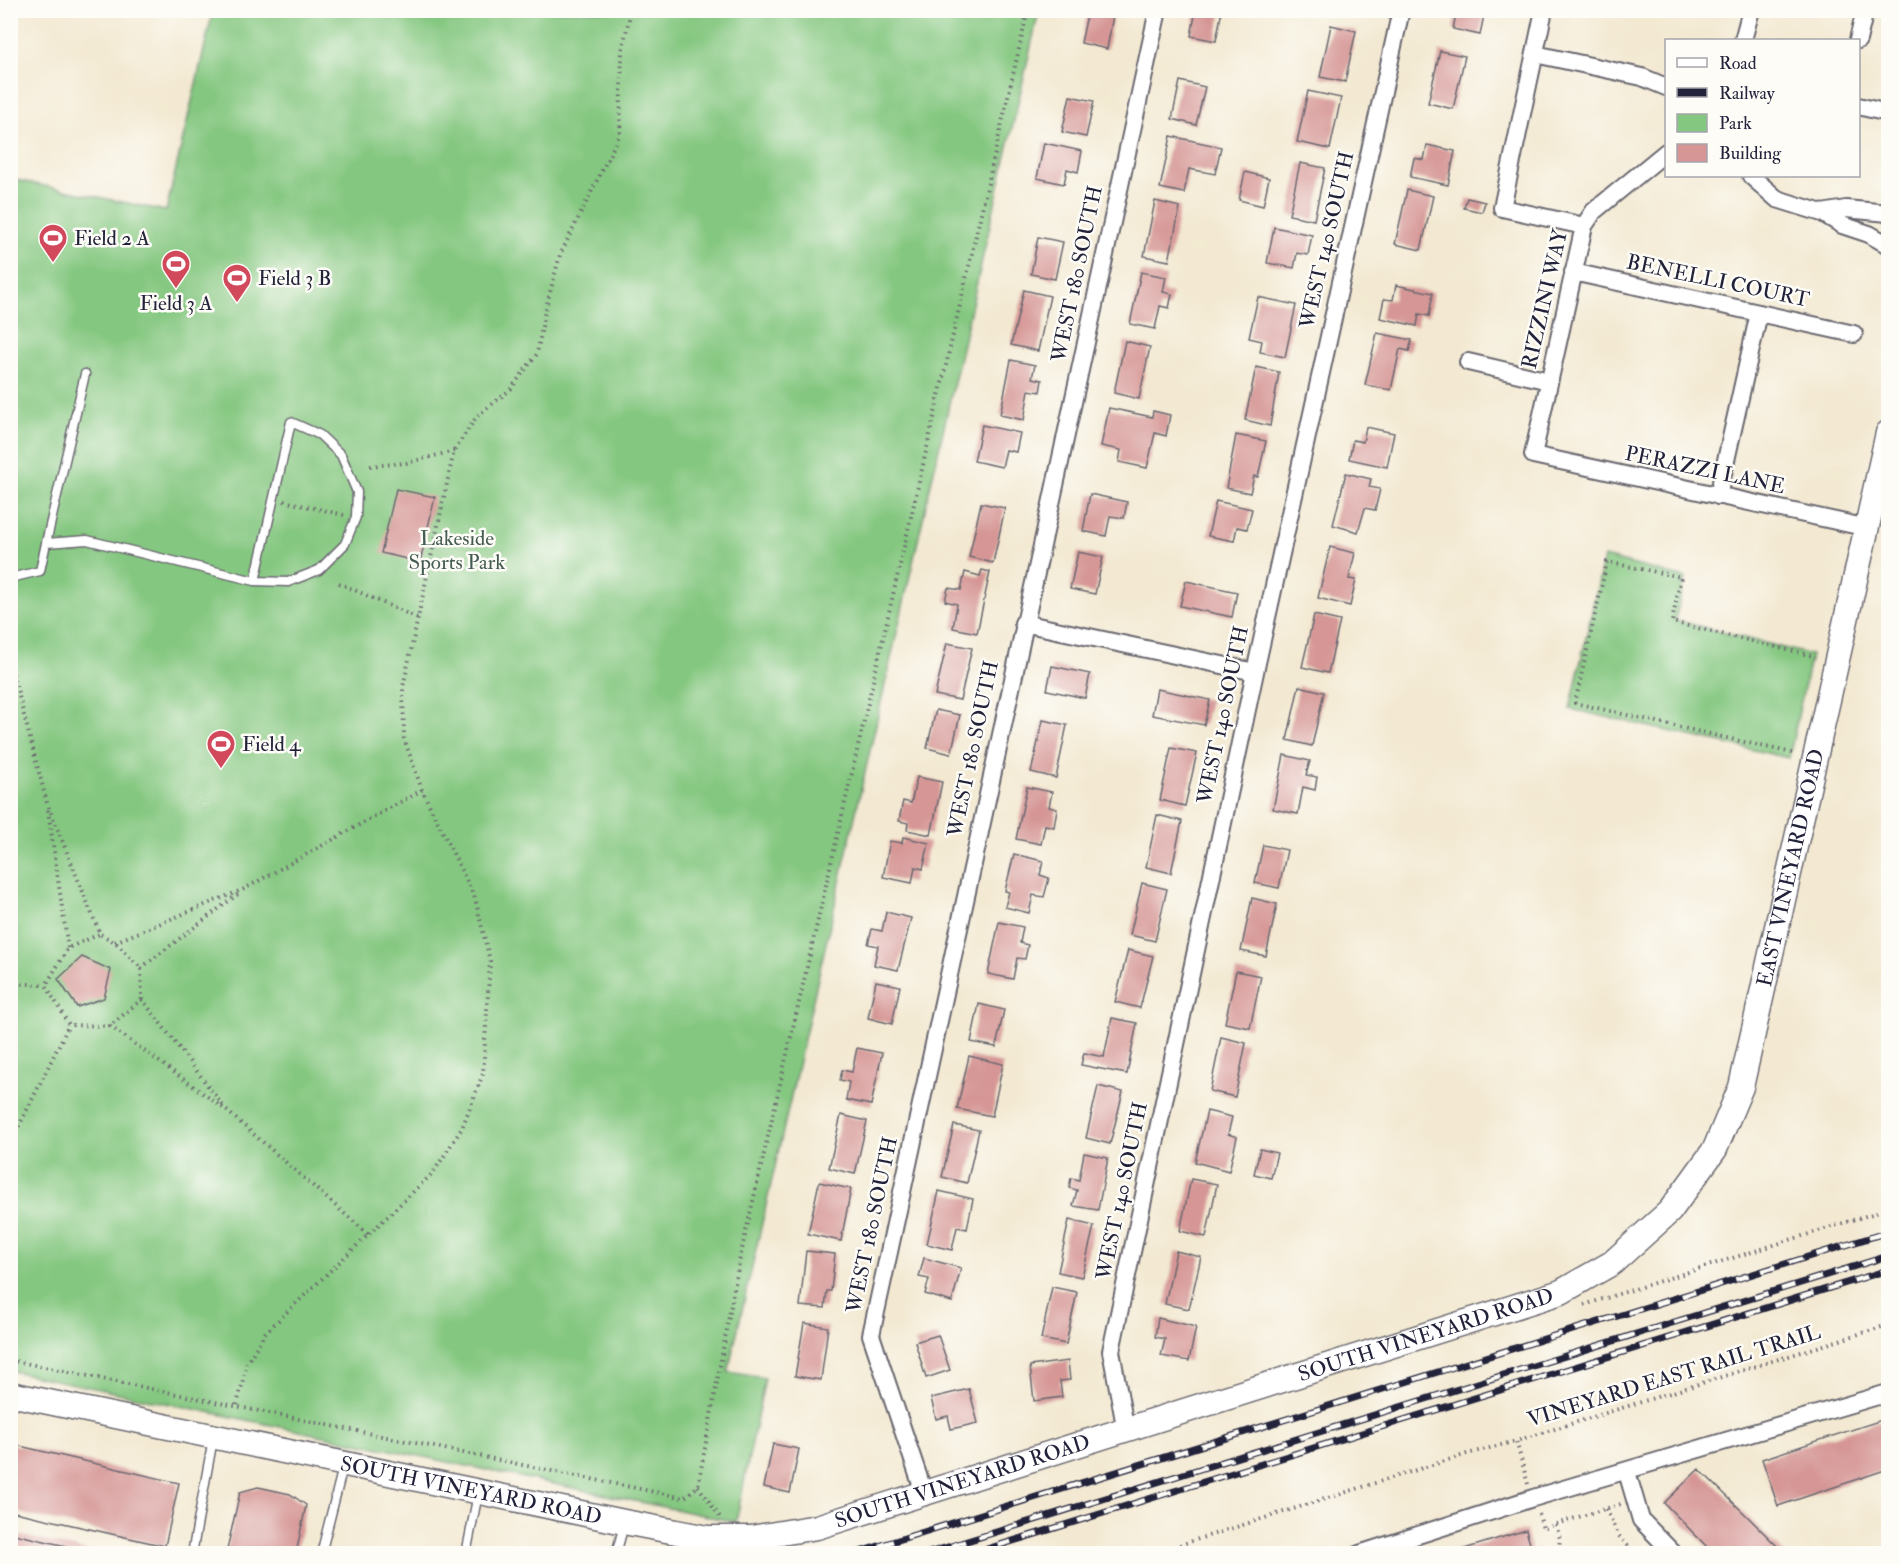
<svg xmlns="http://www.w3.org/2000/svg" width="1899" height="1564" font-family="'IM FELL Double Pica',serif">
  <rect width="100%" height="100%" fill="#fdfcf7"/>
  <filter id="ink" filterUnits="userSpaceOnUse"><feTurbulence type="fractalNoise" baseFrequency=".0167" numOctaves="2"/><feDisplacementMap in="SourceGraphic" scale="12" xChannelSelector="R" yChannelSelector="G"/><feConvolveMatrix kernelMatrix="1 2 1 2 8 2 1 2 1" color-interpolation-filters="sRGB"/></filter>
  <filter id="wash" filterUnits="userSpaceOnUse"><feTurbulence type="fractalNoise" baseFrequency=".008" numOctaves="4" result="noise"/><feDisplacementMap in="SourceGraphic" scale="24" xChannelSelector="R" yChannelSelector="G"/><feGaussianBlur stdDeviation="1.35" result="paint"/><feColorMatrix in="noise" values="0 0 0 0 0 0 0 0 0 0 0 0 0 0 0 0 0 1.4 0 .05"/><feComposite in="paint" operator="in"/></filter>
  <g filter="url(#wash)">
    <rect width="100%" height="100%" fill="#f3e9d2"/>
    <path fill="#84c780" stroke="#53745e" stroke-width="1.5" d="M213 11H1039L728 1372 765 1378 736 1522 11 1371V179L166 211Z
      M1604 557 1685 578 1675 620 1811 655 1789 758 1570 709Z"/>
    <g id="blocks">
      <path fill="#d59695" d="M1088 10H1114L1107 49 1081 43Z
        M1196 10H1222L1216 41 1191 36Z
        M1445 10H1485L1480 35 1453 29 1456 14Z
        M1331 25 1356 31 1345 82 1320 77Z
        M1440 51 1465 56 1453 109 1428 103Z
        M1180 81 1205 87 1196 125 1172 119Z
        M1308 91 1341 98 1330 149 1297 142Z
        M1070 96 1094 101 1086 137 1062 132Z
        M1171 136 1221 147 1215 174 1189 169 1184 193 1160 188Z
        M1044 143 1082 151 1078 172 1067 169 1064 184 1037 178Z
        M1427 145 1455 151 1448 185 1410 177 1414 158 1424 160Z
        M1300 163 1325 168 1314 220 1289 215Z
        M1245 172 1269 178 1263 206 1239 200Z
        M1407 190 1433 196 1421 250 1395 244Z
        M1467 198 1485 202 1482 212 1464 208Z
        M1155 201 1180 207 1169 261 1144 256Z
        M1274 227 1312 235 1308 255 1297 253 1294 268 1267 263Z
        M1038 237 1063 242 1055 279 1031 274Z
        M1141 272 1166 277 1163 292 1172 294 1169 308 1160 306 1155 329 1130 324Z
        M1396 285 1433 293 1429 316 1419 314 1417 326 1380 318 1384 299 1393 300Z
        M1024 290 1050 296 1038 351 1011 345Z
        M1258 297 1296 305 1285 357 1260 352 1262 341 1249 338Z
        M1377 333 1412 340 1409 351 1400 349 1391 390 1365 385Z
        M1125 341 1150 347 1139 399 1114 393Z
        M1011 360 1035 365 1032 378 1042 380 1040 392 1029 390 1024 420 1000 415Z
        M1256 367 1279 372 1270 426 1245 420Z
        M1109 408 1152 417 1153 411 1170 415 1166 436 1155 433 1147 468 1119 462 1121 450 1101 446Z
        M982 425 1020 433 1016 452 1006 450 1002 467 974 461Z
        M1366 427 1394 433 1387 467 1349 459 1353 440 1363 442Z
        M1236 435 1266 441 1258 477 1254 476 1250 493 1226 488Z
        M1346 473 1371 479 1369 487 1380 489 1375 510 1365 508 1358 532 1333 525Z
        M396 489 435 497 420 562 381 553Z
        M1090 494 1127 502 1124 518 1110 516 1106 536 1083 531Z
        M1216 501 1252 509 1247 529 1237 527 1234 541 1208 536Z
        M981 503 1005 508 993 563 969 557Z
        M1330 547 1355 553 1349 579 1356 580 1350 606 1318 598Z
        M1078 552 1103 557 1095 594 1070 589Z
        M982 570 990 572 977 633 953 628 957 604 945 601 948 588 961 590 965 572 980 576Z
        M1186 581 1237 592 1232 617 1180 606Z
        M1314 615 1340 621 1328 673 1302 667Z
        M947 643 972 648 960 700 935 695Z
        M1052 666 1090 674 1085 698 1047 690Z
        M1299 686 1324 692 1312 746 1287 740Z
        M1157 689 1210 700 1204 725 1152 715Z
        M936 710 960 715 951 754 927 748Z
        M1043 720 1067 725 1056 778 1031 772Z
        M1171 748 1197 753 1185 806 1160 800Z
        M1284 755 1310 761 1306 775 1317 777 1315 790 1303 787 1298 814 1273 809Z
        M917 777 942 782 931 835 907 830 908 823 899 821 903 801 911 803Z
        M1027 787 1052 792 1049 807 1057 809 1054 827 1045 825 1041 844 1016 839Z
        M1157 815 1182 821 1171 873 1146 867Z
        M903 837 929 843 923 869 915 867 912 883 883 877 890 841 902 843Z
        M1263 845 1287 850 1279 888 1255 883Z
        M1014 854 1043 861 1040 875 1049 878 1044 897 1033 895 1029 913 1005 907 1009 892 1005 891Z
        M1142 883 1167 889 1155 941 1130 935Z
        M1252 898 1277 904 1266 956 1241 951Z
        M886 912 911 918 898 970 874 965 878 946 868 944 872 929 882 931Z
        M999 922 1023 927 1020 943 1028 945 1025 959 1017 958 1013 979 988 974Z
        M1128 950 1153 956 1140 1008 1115 1002Z
        M82 957 111 970 104 998 77 1007 58 979Z
        M1236 971 1261 976 1250 1028 1225 1023Z
        M876 981 900 986 892 1024 868 1018Z
        M979 1004 1004 1010 996 1047 971 1042Z
        M1112 1018 1137 1023 1127 1074 1081 1065 1084 1053 1104 1057Z
        M1221 1037 1246 1043 1235 1097 1210 1091Z
        M857 1048 882 1053 871 1105 846 1100 849 1082 840 1080 842 1070 852 1072Z
        M969 1056 1003 1064 992 1116 957 1109Z
        M1098 1086 1123 1092 1110 1144 1086 1138Z
        M1207 1111 1232 1117 1228 1134 1237 1137 1229 1171 1195 1162Z
        M841 1115 867 1121 855 1174 829 1168Z
        M954 1125 979 1130 967 1183 942 1177Z
        M1260 1149 1277 1153 1271 1178 1254 1174Z
        M1084 1153 1108 1158 1098 1210 1073 1206 1077 1190 1069 1188 1071 1178 1079 1180Z
        M1191 1179 1217 1184 1206 1237 1180 1231Z
        M819 1182 851 1189 841 1241 808 1234Z
        M939 1191 973 1199 967 1229 957 1227 952 1250 927 1244Z
        M1069 1220 1094 1226 1082 1277 1058 1272Z
        M806 1251 835 1254 831 1291H827L825 1308 800 1306Z
        M1176 1251 1201 1257 1189 1309 1165 1304Z
        M924 1258 961 1268 952 1302 925 1294 929 1279 919 1277Z
        M1052 1287 1077 1292 1066 1344 1041 1339Z
        M1158 1318 1196 1327 1189 1361 1161 1356 1165 1339 1155 1337Z
        M804 1323 828 1327 821 1380 795 1376Z
        M938 1335 950 1370 926 1378 915 1342Z
        M1068 1361 1070 1380 1060 1381 1062 1397 1034 1401 1030 1366Z
        M969 1389 978 1423 951 1429 948 1416 936 1419 931 1398Z
        M1888 1418V1469L1778 1506 1762 1459Z
        M11 1444 179 1483 165 1546 10 1511Z
        M773 1444 799 1449 790 1493 764 1487Z
        M1699 1469 1747 1516 1785 1554H1714L1664 1503Z
        M258 1487 290 1494 306 1505 296 1554H226L240 1492Z
        M1526 1530 1533 1554H1451V1553Z
        M10 1533 96 1553V1554H10Z
        M137 1547 164 1551V1554H136Z"/>
    </g>
  </g>
  <g filter="url(#ink)">
    <use href="#blocks" fill-opacity="0" stroke="#6b6870" stroke-width="1.5"/>
    <g fill="none" stroke-linecap="round" stroke-linejoin="round">
      <g stroke="#6b6870" stroke-width="11">
        <path id="lane" d="M46 543 85 374
          M10 578 40 571 46 543 87 540 255 581 288 582 319 570 345 544 356 517 357 492 341 455 320 435 291 422 255 581
          M192 1554 213 1439
          M321 1554 343 1467
          M466 1554 478 1494
          M616 1554 624 1525"/>
      </g>
      <g stroke="#6b6870" stroke-width="20">
        <path id="street" d="M1544 10 1502 208 1584 226
          M1743 40 1751 10
          M1858 40 1865 10
          M1535 54 1642 77 1666 87
          M1858 106 1888 113
          M1666 152 1594 211 1584 226 1533 455 1868 528
          M1751 176 1777 199 1822 213 1842 225 1869 234 1888 245
          M1822 213 1846 209 1888 213
          M1573 272 1854 334
          M1468 362 1549 381
          M1718 496 1759 313
          M1023 623 1255 672
          M1126 1431 1111 1351 1255 672 1401 10
          M1627 1472 1641 1520 1674 1554
          M924 1493 871 1335 1158 10
          M1359 1554 1533 1498 1888 1393"/>
      </g>
      <g stroke="#6b6870" stroke-width="27">
        <g id="secondary">
          <path id="s1" d="M10 1394 624 1522 708 1538H751L817 1527 1561 1292 1612 1263 1670 1211 1715 1149 1741 1087 1888 433"/>
        </g>
      </g>
      <path stroke="#6b6870" stroke-width="4" stroke-dasharray="1.5 4.5" stroke-linecap="butt" d="M370 466 406 463 454 451
        M284 501 344 515
        M339 583 417 618
        M10 662 47 803 100 934 115 942 141 968 142 999 110 1026 69 1025 46 985 68 948 100 934
        M1792 753 1575 703 1607 562 1681 577 1672 622 1813 656
        M48 810 68 948
        M115 942 244 889 422 790
        M141 968 238 894
        M10 983 46 985
        M142 999 224 1107
        M110 1026 226 1110 369 1235
        M16 1132 69 1025
        M1584 1305 1888 1209
        M10 1360 684 1498 698 1486 739 1262 1028 10
        M237 1405 247 1363 265 1333 433 1173 462 1128 483 1074 490 961 475 898 422 790 404 738 403 687 454 451 477 416 510 390 537 354 545 311 560 255 620 134 622 51 631 10
        M1528 1484 1516 1441 1888 1325
        M698 1486 720 1517
        M1606 1509 1619 1536 1636 1554
        M1539 1514 1543 1529 1556 1524 1560 1539 1558 1554
        M1556 1524 1621 1504
        M1151 1554 1467 1454 1516 1441"/>
      <use href="#lane" stroke="#fff" stroke-width="8"/>
      <use href="#street" stroke="#fff" stroke-width="16"/>
      <use href="#secondary" stroke="#fff" stroke-width="24"/>
      <g stroke="#22223b" stroke-width="7">
        <path id="rail" d="M853 1554 1888 1232
          M925 1554 1888 1256
          M971 1554 1888 1270"/>
      </g>
      <use href="#rail" stroke="#fdfcf7" stroke-width="4.5" stroke-dasharray="14" stroke-linecap="butt"/>
    </g>
  </g>
  <defs>
    <g id="stadium-pin" transform="scale(1.5)"><path d="M0 17L-7.5 6A9.5 9.5 0 1 1 7.5 6Z" fill="#d1495b" stroke="#fdfcf7"/><path d="M0-5a6.5 5 0 1 0 0 10a6.5 5 0 1 0 0-10ZM-3.5-1.8h7v3.6h-7Z" fill="#fff"/></g>
  </defs>
  <g fill-rule="evenodd">
    <use href="#stadium-pin" x="53" y="238"/>
    <use href="#stadium-pin" x="176" y="264"/>
    <use href="#stadium-pin" x="237" y="278"/>
    <use href="#stadium-pin" x="221" y="744"/>
  </g>
  <g text-anchor="middle" dominant-baseline="central" stroke-width="5" stroke-linejoin="round" paint-order="stroke">
    <g font-size="21" fill="#22223b" stroke="#fdfcf7" text-anchor="start">
      <text x="74" y="238">Field 2 A</text>
      <text x="258" y="278">Field 3 B</text>
      <text x="176" y="303" text-anchor="middle">Field 3 A</text>
      <text x="242" y="744">Field 4</text>
    </g>
    <g font-size="21" fill="#22223b" stroke="#fdfcf7">
      <text transform="translate(1327 240) rotate(-77)">WEST 140 SOUTH</text>
      <text transform="translate(1077 274) rotate(-78)">WEST 180 SOUTH</text>
      <text transform="translate(1718 281) rotate(12)">BENELLI COURT</text>
      <text transform="translate(1545 299) rotate(-77)">RIZZINI WAY</text>
      <text transform="translate(1705 470) rotate(12)">PERAZZI LANE</text>
      <text transform="translate(1223 715) rotate(-78)">WEST 140 SOUTH</text>
      <text transform="translate(973 749) rotate(-78)">WEST 180 SOUTH</text>
      <text stroke="none"><textPath href="#s1" startOffset="2108">EAST VINEYARD ROAD</textPath></text>
      <text transform="translate(1122 1191) rotate(-78)">WEST 140 SOUTH</text>
      <text transform="translate(872 1225) rotate(-78)">WEST 180 SOUTH</text>
      <text stroke="none"><textPath href="#s1" startOffset="1461">SOUTH VINEYARD ROAD</textPath></text>
      <text transform="translate(1674 1376) rotate(-17)">VINEYARD EAST RAIL TRAIL</text>
      <text stroke="none"><textPath href="#s1" startOffset="975">SOUTH VINEYARD ROAD</textPath></text>
      <text stroke="none"><textPath href="#s1" startOffset="471">SOUTH VINEYARD ROAD</textPath></text>
    </g>
    <g font-size="21" fill="#445c53" stroke="#fdfcf7">
      <text x="457" y="538">Lakeside<tspan x="457" dy="24">Sports Park</tspan></text>
    </g>
  </g>
  <rect width="1899" height="1564" fill="none" stroke="#fdfcf7" stroke-width="36"/>
  <rect x="1665" y="39" width="195" height="138" fill="#fdfcf7" stroke="#a5a5ac" stroke-width="1.5"/>
  <rect x="1677" y="58" width="30" height="9" fill="#ffffff" stroke="#a5a5ac" stroke-width="1.5"/>
  <text x="1719" y="69" font-size="18" fill="#22223b">Road</text>
  <rect x="1677" y="88" width="30" height="9" fill="#22223b" stroke="#a5a5ac" stroke-width="1.5"/>
  <text x="1719" y="99" font-size="18" fill="#22223b">Railway</text>
  <rect x="1677" y="114" width="30" height="18" fill="#84c780" stroke="#a5a5ac" stroke-width="1.5"/>
  <text x="1719" y="129" font-size="18" fill="#22223b">Park</text>
  <rect x="1677" y="144" width="30" height="18" fill="#d59695" stroke="#a5a5ac" stroke-width="1.5"/>
  <text x="1719" y="159" font-size="18" fill="#22223b">Building</text>
</svg>
